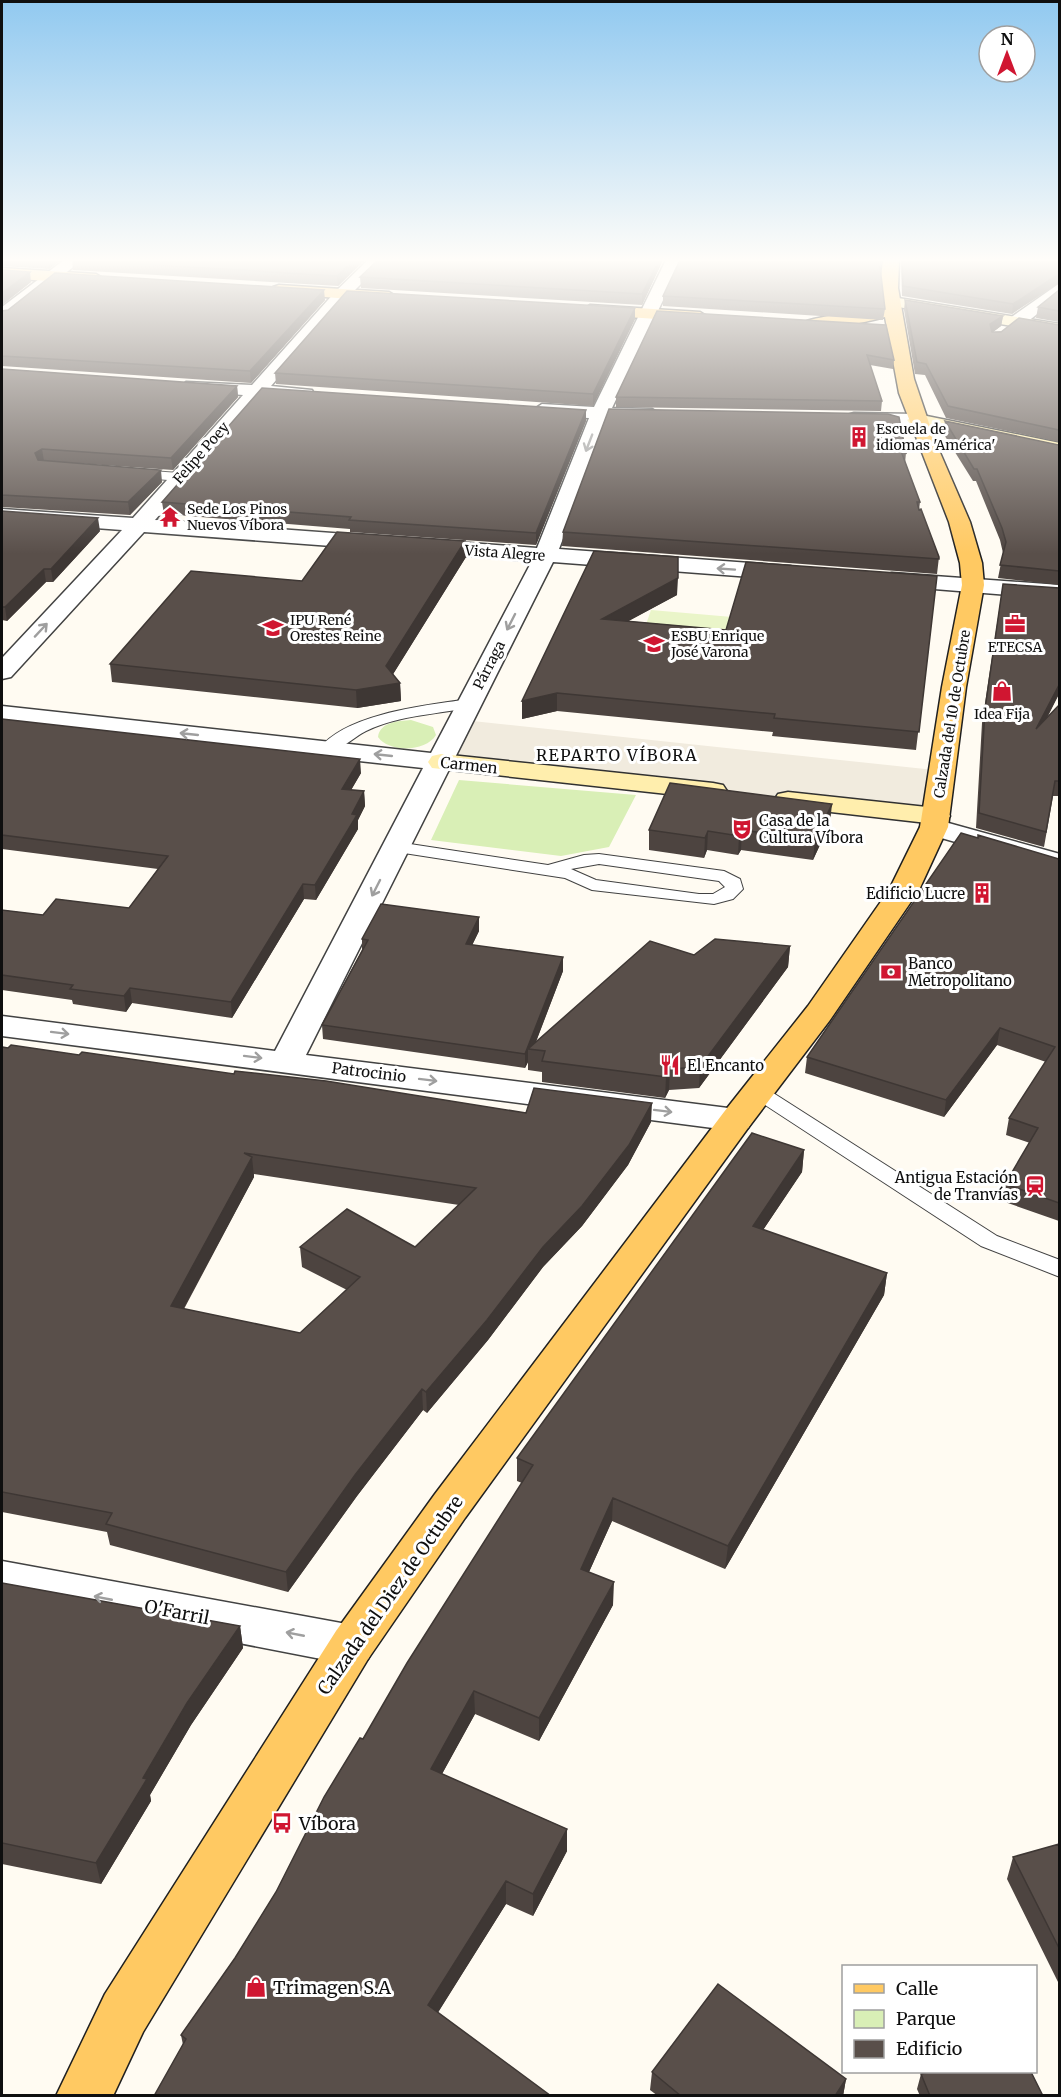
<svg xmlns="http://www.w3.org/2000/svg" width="1061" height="2097" font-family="Merriweather,serif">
  <rect width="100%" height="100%" fill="#fffbf2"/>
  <path fill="#d9efb6" d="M411 720 433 727 436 735C426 752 389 753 378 737 380 722 398 721 411 720Z
    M459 780 636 795 609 847 561 856 431 840Z"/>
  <path fill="#eaf5c9" d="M651 610 767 620 760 650 641 639Z"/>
  <path fill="#f1ebde" d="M463 720 944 771 936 816 441 762Z"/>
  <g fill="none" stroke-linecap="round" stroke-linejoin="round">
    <g stroke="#424242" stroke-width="2">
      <path id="lane" d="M136 470 180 473 186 477 180 481 132 477V471Z
        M470 699 475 700 477 703 475 706C439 715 401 714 366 731 353 737 336 756 321 752L319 749C347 713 428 705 470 699Z
        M397 842 548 865 584 855 599 854 724 871 740 879 743 889 733 899 714 904 592 890 565 878 391 851 389 847ZM599 864 719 881 725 887 713 894H699L596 880 571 869Z
        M760 1087 767 1089 997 1236 1060 1260V1277L981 1246 753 1097 750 1093 753 1089Z"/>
    </g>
    <g stroke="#424242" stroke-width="3">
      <path id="street" d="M64 260H82L8 319 2 320V307Z
        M368 260H385L348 297 271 386 312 390 314 394 312 398 262 396 155 520 537 548 589 418 542 416 533 410 542 404 594 407 666 260H682L612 408 652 409 661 415 652 421 608 419 559 549 790 566 798 568 801 573 798 578 790 580 553 562 306 1055 736 1109 748 1112 753 1120 748 1128 736 1131 2 1036V1016L275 1051 423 768 2 722V706L431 753 532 561 144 532 11 677 2 679V658L122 530 2 521V509L133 518 243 395 192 391 183 386 186 382 252 385 336 291Z
        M1060 283V296L1022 326H1010L1008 322 1010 318Z
        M854 413 917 414 927 420 917 426 847 423 844 419 847 415Z
        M892 573 1060 585V599L884 585 881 580 884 575Z
        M934 819 1060 854V872L924 833 920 827 924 821Z
        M2 1561 352 1625 368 1631 375 1645 368 1659 352 1665 2 1597Z"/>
    </g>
    <g stroke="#313131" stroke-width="3">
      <path id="secondary" d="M892 297 1060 324V334L886 305 884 302 886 299Z
        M917 414 1060 443V455L910 424 907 420Z
        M441 754 713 783 723 785 727 791 723 797 713 799 432 768 428 762 432 756Z
        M788 792 936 808 946 810 950 816 946 822 936 824 778 806 774 800 778 794Z"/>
    </g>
    <g stroke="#202020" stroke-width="3">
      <path id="primary" d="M883 260H899L898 288 914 379 935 441 970 522 982 563 984 585 966 687 948 827 919 890 830 1020 748 1128 465 1518 368 1659 143 2032 113 2096H56L105 1994 336 1631 435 1494 724 1112 808 1006 889 890 920 827 942 687 962 585 960 563 949 522 899 393 885 317C870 321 812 335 803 323 808 317 870 311 884 307L881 277Z
        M2 268 96 274 104 279 96 284 2 278Z
        M279 285 389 292 397 297 389 302 273 293 271 290 273 287Z
        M590 305 700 312 708 317 700 322 584 314 582 310Z"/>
    </g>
    <use href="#lane" fill="#fff" fill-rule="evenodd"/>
    <use href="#street" fill="#fff" fill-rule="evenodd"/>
    <use href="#secondary" fill="#ffeead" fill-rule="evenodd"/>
    <use href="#primary" fill="#ffc962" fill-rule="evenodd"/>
  </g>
  <path fill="#4d4440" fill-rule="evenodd" d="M2 260H61L49 269 2 266V270L31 282 2 305Z
    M72 260H365L338 286 73 270Z
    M663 260 642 305 361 288 360 277Z
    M680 260H883L880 271 885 309 883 320 663 306V296Z
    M901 260H1059L1012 314 902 296Z
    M1059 290V322L1036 318 1038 307Z
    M325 300 251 383 2 366V311Z
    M905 300 1003 316 1001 326 993 332 1059 325V442L946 418 925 375 915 374 904 310Z
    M635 308V319L593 406 276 384 275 373Z
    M657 311 894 360 893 369 870 365 882 401 881 411 616 407V397Z
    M2 369 237 386 238 397 173 470 74 463 162 482 130 515 2 507Z
    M609 409 906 453 905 463 920 502 919 510 939 557 937 574 562 546 563 532Z
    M586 421 536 545 350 532V529L164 514 162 502Z
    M945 421 1059 445V585L998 578 1003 553 1000 540 976 481H973L943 433Z
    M2 511 100 531 53 582H46L7 621 2 620Z
    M465 541 466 557 393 674 400 683 401 701 357 708 112 682 110 664 302 581Z
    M594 551 677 595 628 621 726 630 937 576 916 750 772 736 773 732 557 711 522 719Z
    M1003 584 1059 694 1047 718 1059 705V796H1053L1044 847 976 828 982 723Z
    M2 719 361 773 351 790 364 791 365 806 358 820V829L316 900 304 899 232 1018 132 1003 126 1012 73 1004 72 1000 2 990V910L43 915 129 908 158 869 2 849Z
    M830 823 813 860 741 850 738 855 707 850 704 858 649 850V830Z
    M1059 859V1221L1002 1201 1005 1184 1030 1143 1006 1135 1009 1118 1046 1062 997 1045 944 1117 805 1073 807 1057Z
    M479 917V931L472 945 563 957V971L536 1042 694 955 790 946 788 967 699 1088 669 1090 665 1098 542 1082V1072L528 1070V1062L525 1068 323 1039 322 1025 362 950V939Z
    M2 1047 79 1055 234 1074 526 1113 651 1122 628 1165 582 1226 543 1267 488 1340 427 1413 423 1410 357 1496 288 1592 110 1545 107 1532 2 1512ZM254 1174 459 1205 415 1247H300L302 1267 347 1290 300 1333 184 1309 254 1177Z
    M804 1150 802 1172 763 1230 887 1273 884 1295 725 1569 612 1521 589 1572 613 1605 539 1741 475 1714 442 1774 567 1829V1851L533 1916 506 1904 438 2012 183 2045 181 2035 235 1958 276 1892 363 1739 522 1483 517 1481V1458Z
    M2 1583 240 1626 243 1648 191 1725 150 1795 151 1801 101 1884 2 1864Z
    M1059 1844V1984L1007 1879 1013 1857Z
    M652 2072 846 2079 843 2096H658L650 2090Z
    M921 2074 1043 2096H920L917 2089Z"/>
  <path fill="#3e3734" d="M48 260H61L49 269Z
    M354 260H365L338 286 337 276Z
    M659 260H663L642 305V294Z
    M30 272 31 282 2 305V293Z
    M1059 274V283L1012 314 1013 304Z
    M324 290 325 300 251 383 250 371Z
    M635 308V319L593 406V394Z
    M1003 316 1001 326 989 335 990 324Z
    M237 386 238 397 173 470 171 458Z
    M586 410V421L536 545V533Z
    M42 449 44 461 37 465 35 453Z
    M161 470 162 482 130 515 128 502Z
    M98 518 100 531 53 582 51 569Z
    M465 541 466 557 387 684 386 666Z
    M44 569 46 582 7 621 5 607Z
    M678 578 677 595 601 636 602 619Z
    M400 683 401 701 357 708 356 690Z
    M1059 685V694L1033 744 1036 729Z
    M557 693V711L522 719V701Z
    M360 759 361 773 343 804 342 789Z
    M364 791 365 806 358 820V829L316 900 315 885Z
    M832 804 830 823 813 860 815 840Z
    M742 830 741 850 738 855 739 836Z
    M708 831 707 850 704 858 705 838Z
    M303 884 304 899 232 1018 231 1002Z
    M479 917V931L466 958V944Z
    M790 946 788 967 699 1088 700 1067Z
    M563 957V971L533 1049H528V1062L525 1068V1054Z
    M130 988 132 1003 126 1012 124 996Z
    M1000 1028 997 1045 944 1117 946 1100Z
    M670 1069 669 1090 665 1098 666 1077Z
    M652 1103 651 1122 628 1165 582 1226 543 1267 488 1340 427 1413 426 1392Z
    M804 1150 802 1172 751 1248 753 1226Z
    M252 1157 254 1177 174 1326 171 1306Z
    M887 1273 884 1295 725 1569 728 1546Z
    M422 1389 423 1410 357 1496 288 1592 286 1572 355 1475Z
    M613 1498 612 1521 580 1592 581 1569Z
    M614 1582 613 1605 539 1741V1718Z
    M240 1626 243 1648 191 1725 150 1795 151 1801 101 1884 96 1863 143 1778 187 1703Z
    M474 1691 475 1714 432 1792 431 1769Z
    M567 1829V1851L533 1916V1894Z
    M506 1881V1904L429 2027 428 2005Z
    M846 2079 843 2096H835Z"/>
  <path fill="#594f4a" stroke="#3e3734" stroke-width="1.5" fill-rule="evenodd" d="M72 260H354L337 276Z
    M378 260H659L642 294 360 277Z
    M680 260H881L880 267 885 309 663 296Z
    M902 260H1059V274L1013 304 903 286Z
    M2 270 30 272 2 293Z
    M55 273 324 290 250 371 2 356V311L8 310Z
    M1059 290V311L1038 307Z
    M347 291 635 308 593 394 275 373Z
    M905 300 1003 316 990 324 992 332H1001L1019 318 1059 325V430L948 406 926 364 917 362Z
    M657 311 886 325 894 360 867 355 882 401 616 397Z
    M2 369 237 386 171 458 42 449 35 453 38 460 161 470 128 502 2 495Z
    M262 388 586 410 536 533 349 520 351 517 162 502Z
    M609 409 888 414 899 417 906 453 901 451 920 502H917L919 510 921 509 939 557V559L563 532Z
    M945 421 1059 445V571L1000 565 1006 542 1002 528 977 469H974Z
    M2 511 98 518 51 569H44L5 607H2Z
    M337 532 465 541 386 666 400 683 356 690 110 664 191 571 302 581Z
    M594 551 678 557V578L602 619 726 630 746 562 937 576 919 732 774 718 775 714 557 693 522 701Z
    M1003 584 1059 588V685L1036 729 1059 705V781H1055L1046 832 979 813 985 709Z
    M2 719 360 759 342 789 364 791 352 814 357 815 315 885 303 884 231 1002 130 988 124 996 70 989 73 985 2 975V910L43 915 56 899 129 908 168 856 2 835Z
    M670 783 832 804 815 840 742 830 739 836 708 831 705 838 649 830Z
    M961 833 978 838V835L1059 859V1203L1005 1184 1038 1128 1009 1118 1055 1047 1000 1028 946 1100 807 1057Z
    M381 904 479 917 466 944 563 957 525 1054 322 1025 368 940 362 939Z
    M715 939 790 946 700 1067 670 1069 666 1077 542 1061 545 1051 528 1049 650 941 694 955Z
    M11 1045 79 1055 82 1052 234 1074 235 1071 326 1081 526 1113 534 1088 652 1103 629 1145 582 1206 543 1247 487 1320 426 1392 422 1389 355 1475 286 1572 106 1524 112 1513 2 1492V1047L8 1048ZM244 1153 476 1188 415 1247 347 1209 300 1247 360 1277 300 1333 171 1306 252 1157Z
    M752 1133 804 1150 753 1226 887 1273 728 1546 613 1498 581 1569 614 1582 539 1718 474 1691 431 1769 567 1829 533 1894 506 1881 428 2005 551 2096H154L186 2039 181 2035 235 1958 276 1892 324 1797 360 1738 363 1739 407 1663 533 1465 517 1458Z
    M2 1583 240 1626 187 1703 143 1778 147 1779 96 1863 2 1843Z
    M1059 1844V1948L1013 1857Z
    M718 1984 846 2079 835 2096H681L652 2072Z
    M929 2072H1031L1043 2096H930L921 2074Z"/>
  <defs><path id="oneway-shaft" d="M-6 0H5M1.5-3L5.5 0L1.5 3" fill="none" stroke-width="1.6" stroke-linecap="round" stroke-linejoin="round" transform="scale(1.5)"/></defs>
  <g stroke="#9f9f9f">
    <use href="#oneway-shaft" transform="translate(589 443) rotate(111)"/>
    <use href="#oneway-shaft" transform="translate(726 569) rotate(-176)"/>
    <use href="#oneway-shaft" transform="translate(511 622) rotate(117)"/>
    <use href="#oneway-shaft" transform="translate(41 630) rotate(-47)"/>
    <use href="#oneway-shaft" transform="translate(189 734) rotate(-174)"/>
    <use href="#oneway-shaft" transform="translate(383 755) rotate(-174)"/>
    <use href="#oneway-shaft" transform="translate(376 888) rotate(117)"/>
    <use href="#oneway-shaft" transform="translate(60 1033) rotate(7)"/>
    <use href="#oneway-shaft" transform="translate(253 1057) rotate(7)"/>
    <use href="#oneway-shaft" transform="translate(428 1080) rotate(7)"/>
    <use href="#oneway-shaft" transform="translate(663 1111) rotate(7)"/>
    <use href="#oneway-shaft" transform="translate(103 1598) rotate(-169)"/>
    <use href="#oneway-shaft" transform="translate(295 1634) rotate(-169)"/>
  </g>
  <linearGradient id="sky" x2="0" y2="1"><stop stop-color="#91c9f0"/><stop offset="0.47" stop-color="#fffdf9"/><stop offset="1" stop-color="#fffdf9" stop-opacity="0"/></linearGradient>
  <rect width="1061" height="554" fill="url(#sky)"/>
  <defs>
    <g id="building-bare" transform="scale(1.62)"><path d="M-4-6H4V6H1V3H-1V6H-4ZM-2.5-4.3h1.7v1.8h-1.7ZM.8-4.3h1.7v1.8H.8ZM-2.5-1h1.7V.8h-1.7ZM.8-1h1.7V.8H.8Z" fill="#d01631" stroke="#fff" stroke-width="2.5" paint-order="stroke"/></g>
    <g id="temple-bare" transform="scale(1.62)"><path d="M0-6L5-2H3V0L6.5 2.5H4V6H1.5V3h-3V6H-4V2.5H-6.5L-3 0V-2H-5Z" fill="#d01631" stroke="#fff" stroke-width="2.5" paint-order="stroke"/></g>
    <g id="office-bare" transform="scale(1.62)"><path d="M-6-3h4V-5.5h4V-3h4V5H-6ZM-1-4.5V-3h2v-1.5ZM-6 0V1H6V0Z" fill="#d01631" stroke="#fff" stroke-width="2.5" paint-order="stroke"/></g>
    <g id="school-bare" transform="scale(1.62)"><path d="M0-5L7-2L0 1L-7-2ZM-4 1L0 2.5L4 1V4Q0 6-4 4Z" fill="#d01631" stroke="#fff" stroke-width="2.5" paint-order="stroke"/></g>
    <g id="shop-bare" transform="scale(1.62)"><path d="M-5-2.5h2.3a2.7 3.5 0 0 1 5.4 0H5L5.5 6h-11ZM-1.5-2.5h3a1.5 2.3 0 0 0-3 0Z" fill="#d01631" stroke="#fff" stroke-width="2.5" paint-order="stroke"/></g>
    <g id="theatre-bare" transform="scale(1.62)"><path d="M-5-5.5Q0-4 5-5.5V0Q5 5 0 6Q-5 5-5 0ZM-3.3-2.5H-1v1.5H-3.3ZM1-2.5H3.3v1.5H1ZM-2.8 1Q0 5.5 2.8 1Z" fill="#d01631" stroke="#fff" stroke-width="2.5" paint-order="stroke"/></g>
    <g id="bank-bare" transform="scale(1.62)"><path d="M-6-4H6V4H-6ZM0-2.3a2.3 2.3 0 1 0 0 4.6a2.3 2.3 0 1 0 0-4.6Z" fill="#d01631" stroke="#fff" stroke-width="2.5" paint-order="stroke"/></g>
    <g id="restaurant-bare" transform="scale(1.62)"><path d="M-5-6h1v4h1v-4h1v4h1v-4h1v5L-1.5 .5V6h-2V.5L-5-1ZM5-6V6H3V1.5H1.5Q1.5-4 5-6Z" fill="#d01631" stroke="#fff" stroke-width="2.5" paint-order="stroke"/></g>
    <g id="station-bare" transform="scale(1.62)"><path d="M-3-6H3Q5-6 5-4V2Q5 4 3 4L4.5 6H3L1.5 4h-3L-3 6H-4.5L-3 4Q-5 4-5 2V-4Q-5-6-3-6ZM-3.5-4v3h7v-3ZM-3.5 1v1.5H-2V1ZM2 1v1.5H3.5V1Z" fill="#d01631" stroke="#fff" stroke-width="2.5" paint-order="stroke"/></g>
    <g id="bus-bare" transform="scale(1.62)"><path d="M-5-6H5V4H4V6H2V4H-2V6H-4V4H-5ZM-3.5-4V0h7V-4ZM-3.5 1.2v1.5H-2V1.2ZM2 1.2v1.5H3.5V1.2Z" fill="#d01631" stroke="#fff" stroke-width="2.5" paint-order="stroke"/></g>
  </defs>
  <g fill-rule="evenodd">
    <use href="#building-bare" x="859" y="437"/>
    <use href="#temple-bare" x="170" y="517"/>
    <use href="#office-bare" x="1015" y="624"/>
    <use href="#school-bare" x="273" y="628"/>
    <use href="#school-bare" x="654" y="644"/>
    <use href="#shop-bare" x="1002" y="691"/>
    <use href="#theatre-bare" x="742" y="829"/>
    <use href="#building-bare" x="982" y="893"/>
    <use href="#bank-bare" x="891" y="972"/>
    <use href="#restaurant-bare" x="670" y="1065"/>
    <use href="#station-bare" x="1035" y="1186"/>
    <use href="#bus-bare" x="282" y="1823"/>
    <use href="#shop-bare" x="256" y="1987"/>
  </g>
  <g text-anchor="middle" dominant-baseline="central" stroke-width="6" stroke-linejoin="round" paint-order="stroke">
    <g font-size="14" fill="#0f0f0f" stroke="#fff" text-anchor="start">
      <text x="876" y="429">Escuela de<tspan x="876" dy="16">idiomas 'América'</tspan></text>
      <text x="187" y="509">Sede Los Pinos<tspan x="187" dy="16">Nuevos Víbora</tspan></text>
      <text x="290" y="620">IPU René<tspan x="290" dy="16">Orestes Reine</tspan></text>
      <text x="671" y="636">ESBU Enrique<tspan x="671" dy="16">José Varona</tspan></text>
      <text x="1015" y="647" text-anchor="middle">ETECSA</text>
      <text x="1002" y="714" text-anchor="middle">Idea Fija</text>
    </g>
    <g font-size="14" fill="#0f0f0f" stroke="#fff">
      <text transform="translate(201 453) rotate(-49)">Felipe Poey</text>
      <text transform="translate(505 553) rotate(4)">Vista Alegre</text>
      <text transform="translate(489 665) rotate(-63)">Párraga</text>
      <text transform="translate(952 714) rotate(-81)">Calzada del 10 de Octubre</text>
    </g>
    <g font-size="15" fill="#0f0f0f" stroke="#fff">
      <text transform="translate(469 765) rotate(6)">Carmen</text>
      <text transform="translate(369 1072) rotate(7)">Patrocinio</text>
    </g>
    <g font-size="15" fill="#0f0f0f" stroke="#fff" text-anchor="start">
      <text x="759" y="820">Casa de la<tspan x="759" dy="17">Cultura Víbora</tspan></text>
      <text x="965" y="893" text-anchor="end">Edificio Lucre</text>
      <text x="908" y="963">Banco<tspan x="908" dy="17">Metropolitano</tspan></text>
      <text x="687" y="1065">El Encanto</text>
      <text x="1018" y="1177" text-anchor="end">Antigua Estación<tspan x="1018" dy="17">de Tranvías</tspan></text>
    </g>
    <g font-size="16" letter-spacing="1.5" fill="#0f0f0f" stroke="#fff">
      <text x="617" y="755">REPARTO VÍBORA</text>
    </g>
    <g font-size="18" fill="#0f0f0f" stroke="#fff">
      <text transform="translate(390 1595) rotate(-55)">Calzada del Diez de Octubre</text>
      <text transform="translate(177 1612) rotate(11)">O'Farril</text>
    </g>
    <g font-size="18" fill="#0f0f0f" stroke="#fff" text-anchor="start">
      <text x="299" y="1823">Víbora</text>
      <text x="273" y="1987">Trimagen S.A</text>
    </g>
  </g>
  <rect width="1061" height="2097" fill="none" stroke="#0f0f0f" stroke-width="6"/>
  <rect x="842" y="1965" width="195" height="108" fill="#ffffff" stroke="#9f9f9f" stroke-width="1.5"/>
  <rect x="854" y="1984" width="30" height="9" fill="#ffc962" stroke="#9f9f9f" stroke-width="1.5"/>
  <text x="896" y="1995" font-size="18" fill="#0f0f0f">Calle</text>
  <rect x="854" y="2010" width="30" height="18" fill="#d9efb6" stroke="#9f9f9f" stroke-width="1.5"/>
  <text x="896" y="2025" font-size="18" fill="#0f0f0f">Parque</text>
  <rect x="854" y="2040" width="30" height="18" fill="#594f4a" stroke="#9f9f9f" stroke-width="1.5"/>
  <text x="896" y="2055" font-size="18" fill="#0f0f0f">Edificio</text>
  <g transform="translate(1007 54)"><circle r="28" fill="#ffffff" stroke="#9f9f9f" stroke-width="1.5"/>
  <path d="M0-4.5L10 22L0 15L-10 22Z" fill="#d01631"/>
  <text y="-9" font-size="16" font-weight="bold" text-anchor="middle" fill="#0f0f0f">N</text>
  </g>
</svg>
